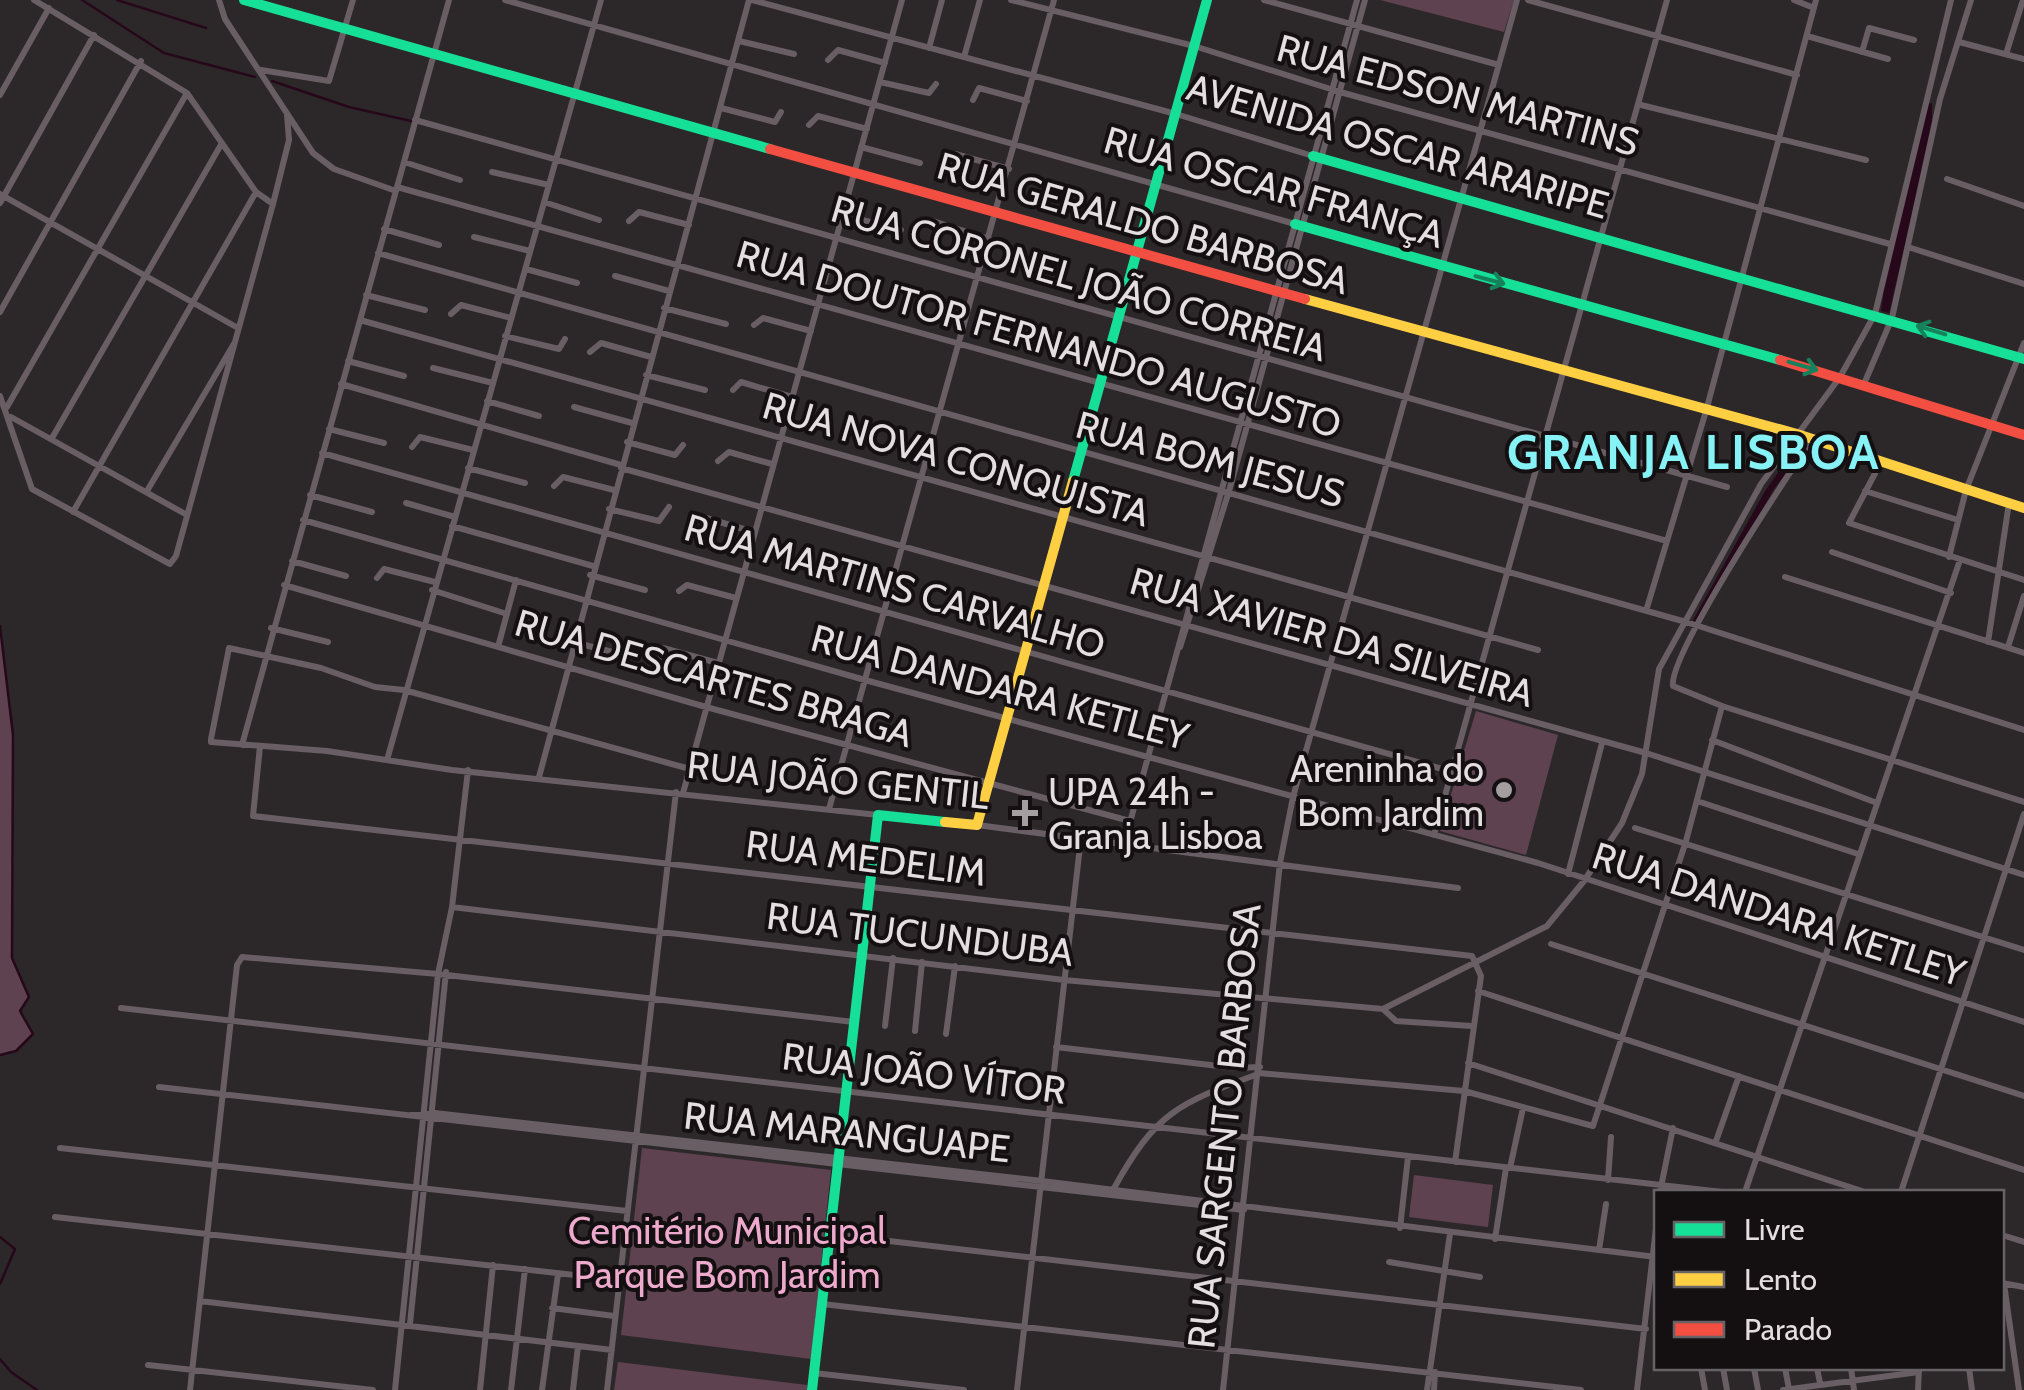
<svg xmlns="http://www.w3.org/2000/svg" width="2024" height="1390" font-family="Cabin,sans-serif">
  <rect width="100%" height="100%" fill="#2c282a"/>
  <path fill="#5f4250" d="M1380 0H1514L1504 32Z
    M0 626 13 735 12 958 29 997 20 1011 33 1034 16 1051 0 1055Z
    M1476 711 1558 735 1526 855 1440 831Z
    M642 1148 831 1170 811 1359 621 1335Z
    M1414 1175 1493 1185 1488 1227 1409 1217Z
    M618 1362 807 1385V1390H614Z"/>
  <path fill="#26081a" d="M1932 103V128L1889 313 1881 311 1888 260 1927 104Z
    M1801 440 1809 442 1774 489 1696 624 1692 622 1765 491Z"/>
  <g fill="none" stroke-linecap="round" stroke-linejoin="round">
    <path stroke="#26081a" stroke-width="2.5" d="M82 0 164 53 255 77
      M117 0 206 28
      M272 81 349 107 411 121
      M0 626 13 735 12 958 29 997 20 1011 33 1034 16 1051 0 1055
      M0 1237 15 1249 0 1284
      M0 1359 11 1372 37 1390"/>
    <path stroke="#685e63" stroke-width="6" d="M34 0 187 93 256 192 273 204
      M219 0 225 19 313 153 334 169 396 191
      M505 0 1295 224
      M752 0 1176 114 1313 156
      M1011 0 1194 46 1340 92 1890 244
      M1264 0 1499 65
      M1528 0 1797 75
      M1794 0 1814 8
      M1807 36 1888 59
      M739 41 794 54
      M1959 42 2024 59
      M929 48 942 0
      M1862 52 1869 28 1914 40
      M2006 54 2023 0
      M964 57 980 0
      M828 60 838 50 885 63
      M261 70 329 81 353 0
      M880 82 929 93 936 84
      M0 95 49 8
      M973 100 979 88 1027 101
      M1641 105 1866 160
      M721 108 775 122 781 112
      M415 120 1727 487
      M809 125 818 116 867 129
      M861 147 920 163
      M955 154 1009 169
      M404 162 460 180
      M492 172 549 185
      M1947 179 2024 206
      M397 187 1667 541
      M0 194 238 328
      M544 202 599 220
      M0 203 94 35
      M843 215 901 230
      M629 221 639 212 689 225
      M933 221 989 239
      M384 229 439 245
      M474 237 530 251
      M1908 247 2024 284
      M378 253 1686 622 2024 730
      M526 269 577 283
      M615 276 669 291
      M366 295 425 310
      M664 308 726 324
      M0 312 141 61
      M451 314 461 305 511 318
      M360 320 1538 650
      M754 325 763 318 811 331
      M505 336 559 349 565 339
      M590 352 601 343 651 357
      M348 361 404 376
      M433 368 493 383
      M646 375 705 390
      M341 384 621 465
      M1864 384 1892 318 1940 99 1971 0
      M733 390 741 382 792 397
      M0 396 32 489 170 564 176 556 273 204 289 140 287 115
      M487 401 539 416
      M7 407 187 93
      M574 407 632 423
      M11 417 187 515
      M329 429 384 443
      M52 438 222 143
      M1812 440C1788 474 1668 656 1673 686L1722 706 2024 802
      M627 442 675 455 683 445
      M412 447 420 437 473 450
      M322 453 1453 772
      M718 461 729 452 772 464
      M1881 462 1849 523 2024 580
      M468 468 525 483
      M621 468 1646 753 2024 875
      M554 486 563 477 614 490
      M147 491 235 342
      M1865 491 1958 520
      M310 495 372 512
      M406 503 455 517
      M609 509 659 521 669 507
      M73 512 256 192
      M303 520 865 680 1538 863 2024 1022
      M697 520 706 518 754 532
      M452 526 593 566
      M1832 552 1951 593
      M1949 557 1966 490 2024 343
      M292 561 346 576
      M590 575 645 590
      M1785 577 2024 653
      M377 578 384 569 435 582
      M284 585 706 707 1130 821
      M432 590 507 614
      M679 591 687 585 736 598
      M1646 611 1706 411 1816 0
      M271 628 328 642
      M573 642 632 657
      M1988 642 2009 503
      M498 647 516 580
      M1180 647 1229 491 1365 0
      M2008 647 2024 596
      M661 657 663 648 718 663
      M1712 740 1877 803
      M242 745 449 0
      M260 746 253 816 1472 956 1481 976 1455 1162
      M387 760 601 0
      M690 769 404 690 375 687 321 668 229 648 211 739V742L327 751 452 770 878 815
      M539 777 749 0
      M683 793 902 0
      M1697 801 1858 854
      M829 809 1054 0
      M977 825 1458 888
      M1635 828 2024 950
      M1434 835 1667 0
      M1124 844 1357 0
      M1568 874 1602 743
      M452 907 1064 980 1383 1009
      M1551 944 2024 1096
      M1478 991 2024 1170
      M121 1008 1722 1192
      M1383 1009 1547 926 1584 881 1622 823 1642 774 1659 669 1761 484 1840 377 1875 314 1951 0
      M1383 1009 1396 1021 1472 1026
      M885 1026 893 958
      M915 1031 922 962
      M946 1034 955 966
      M1056 1047 1236 1068 1260 1067
      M1468 1063 1865 1192
      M1259 1073 1464 1091 1593 1126 1686 841 1722 706
      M159 1087 1244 1210
      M412 1115 435 1113 1042 1181 1656 1257
      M1716 1141 1739 1076
      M60 1148 627 1211
      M1510 1168 1523 1108
      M1608 1180 1611 1137
      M1113 1190C1156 1112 1177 1104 1258 1074
      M1660 1192 1673 1128
      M1745 1192 1960 560
      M1901 1192 2024 814
      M55 1217 619 1280
      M1400 1228 1408 1157
      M829 1234 1646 1329
      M2002 1235 2024 1242
      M1495 1239 1506 1168
      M1599 1250 1606 1204
      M1389 1262 1480 1277
      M2002 1283 2024 1287
      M2004 1284 2019 1390
      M200 1301 612 1350
      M822 1304 1581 1390
      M552 1308 614 1316
      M410 1324 446 972
      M148 1365 373 1390
      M1701 1368 1705 1390
      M1723 1368 1727 1390
      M1754 1368 1758 1390
      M1785 1368 1789 1389
      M1817 1368 1820 1383
      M1851 1368 1854 1390
      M1969 1368 1972 1390
      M814 1373 964 1390
      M190 1390 237 965 242 957 438 974 854 1022
      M395 1390 438 974 452 907 468 770
      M480 1390 493 1265
      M511 1390 525 1269
      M542 1390 558 1274
      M573 1390 578 1346
      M607 1390 676 792
      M1017 1390 1081 838
      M1223 1390 1280 863 1293 797 1517 0
      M1427 1390 1450 1234
      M1434 1390 1435 1372
      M1637 1390 1656 1228
      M1783 1390 1919 1372
      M1918 1390 1919 1368"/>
    <path stroke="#16e098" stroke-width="10" d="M244 0 770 149
      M1313 156 2024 359
      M1295 224 1780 360
      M1073 481 1207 0
      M812 1390 878 815 945 822"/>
    <path stroke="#ffcf43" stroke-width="10" d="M1305 299 1797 434 2024 508
      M945 822 977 825 1073 481"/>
    <path stroke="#f24e42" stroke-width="10" d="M770 149 1305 299
      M1780 360 2024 435"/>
  </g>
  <defs><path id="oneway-shaft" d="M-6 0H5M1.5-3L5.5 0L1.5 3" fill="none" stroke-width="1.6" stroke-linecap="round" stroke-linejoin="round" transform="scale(2.5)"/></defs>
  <g stroke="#15825c">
    <use href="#oneway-shaft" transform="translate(1490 280) rotate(15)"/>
    <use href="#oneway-shaft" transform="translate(1931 330) rotate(-163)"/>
    <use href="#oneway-shaft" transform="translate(1803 366) rotate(16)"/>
  </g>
  <g fill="#a49ea1" stroke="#141012" stroke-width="4">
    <circle cx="1504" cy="790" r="10"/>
    <path d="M1020 798h10v10h10v10h-10v10h-10v-10h-10v-10h10z"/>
  </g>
  <g text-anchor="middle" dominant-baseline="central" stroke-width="8" stroke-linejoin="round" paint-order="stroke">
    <g font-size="38" fill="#e4dee1" stroke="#141012">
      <text transform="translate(1458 95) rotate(15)">RUA EDSON MARTINS</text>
      <text transform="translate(1398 146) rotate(16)">AVENIDA OSCAR ARARIPE</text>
      <text transform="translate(1274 187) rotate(16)">RUA OSCAR FRANÇA</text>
      <text transform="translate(1143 223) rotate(16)">RUA GERALDO BARBOSA</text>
      <text transform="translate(1079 278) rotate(16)">RUA CORONEL JOÃO CORREIA</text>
      <text transform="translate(1039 339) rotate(16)">RUA DOUTOR FERNANDO AUGUSTO</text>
      <text transform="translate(956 459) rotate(16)">RUA NOVA CONQUISTA</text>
      <text transform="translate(1210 459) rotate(15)">RUA BOM JESUS</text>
      <text transform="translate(895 586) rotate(16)">RUA MARTINS CARVALHO</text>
      <text transform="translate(1332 637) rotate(16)">RUA XAVIER DA SILVEIRA</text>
      <text transform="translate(714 678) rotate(16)">RUA DESCARTES BRAGA</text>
      <text transform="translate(1000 687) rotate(15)">RUA DANDARA KETLEY</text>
      <text transform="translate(838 780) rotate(6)">RUA JOÃO GENTIL</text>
      <text transform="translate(866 858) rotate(7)">RUA MEDELIM</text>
      <text transform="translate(1779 914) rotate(18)">RUA DANDARA KETLEY</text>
      <text transform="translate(920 934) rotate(7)">RUA TUCUNDUBA</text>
      <text transform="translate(924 1073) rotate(7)">RUA JOÃO VÍTOR</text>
      <text transform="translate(1224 1126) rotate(-84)">RUA SARGENTO BARBOSA</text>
      <text transform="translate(847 1132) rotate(6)">RUA MARANGUAPE</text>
    </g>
    <g font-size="38" fill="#e4dee1" stroke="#141012" text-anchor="end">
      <text x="1484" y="768">Areninha do<tspan x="1484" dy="44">Bom Jardim</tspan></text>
      <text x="1048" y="791" text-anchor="start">UPA 24h -<tspan x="1048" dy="44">Granja Lisboa</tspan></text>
    </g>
    <g font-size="38" fill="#eac" stroke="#141012">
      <text x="727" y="1230">Cemitério Municipal<tspan x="727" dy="44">Parque Bom Jardim</tspan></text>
    </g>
    <g font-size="48" font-weight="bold" letter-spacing="2.5" fill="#86f2f5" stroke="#141012">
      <text x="1694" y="452">GRANJA LISBOA</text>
    </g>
  </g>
  <rect x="1654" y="1190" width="350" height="180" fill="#141012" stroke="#676265" stroke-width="2.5"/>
  <rect x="1674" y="1222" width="50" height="15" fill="#16e098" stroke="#676265" stroke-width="2.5"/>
  <text x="1744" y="1240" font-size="30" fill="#e4dee1">Livre</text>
  <rect x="1674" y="1272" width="50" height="15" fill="#ffcf43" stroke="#676265" stroke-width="2.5"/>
  <text x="1744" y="1290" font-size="30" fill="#e4dee1">Lento</text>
  <rect x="1674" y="1322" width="50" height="15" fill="#f24e42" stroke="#676265" stroke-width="2.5"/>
  <text x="1744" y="1340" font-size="30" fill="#e4dee1">Parado</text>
</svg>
